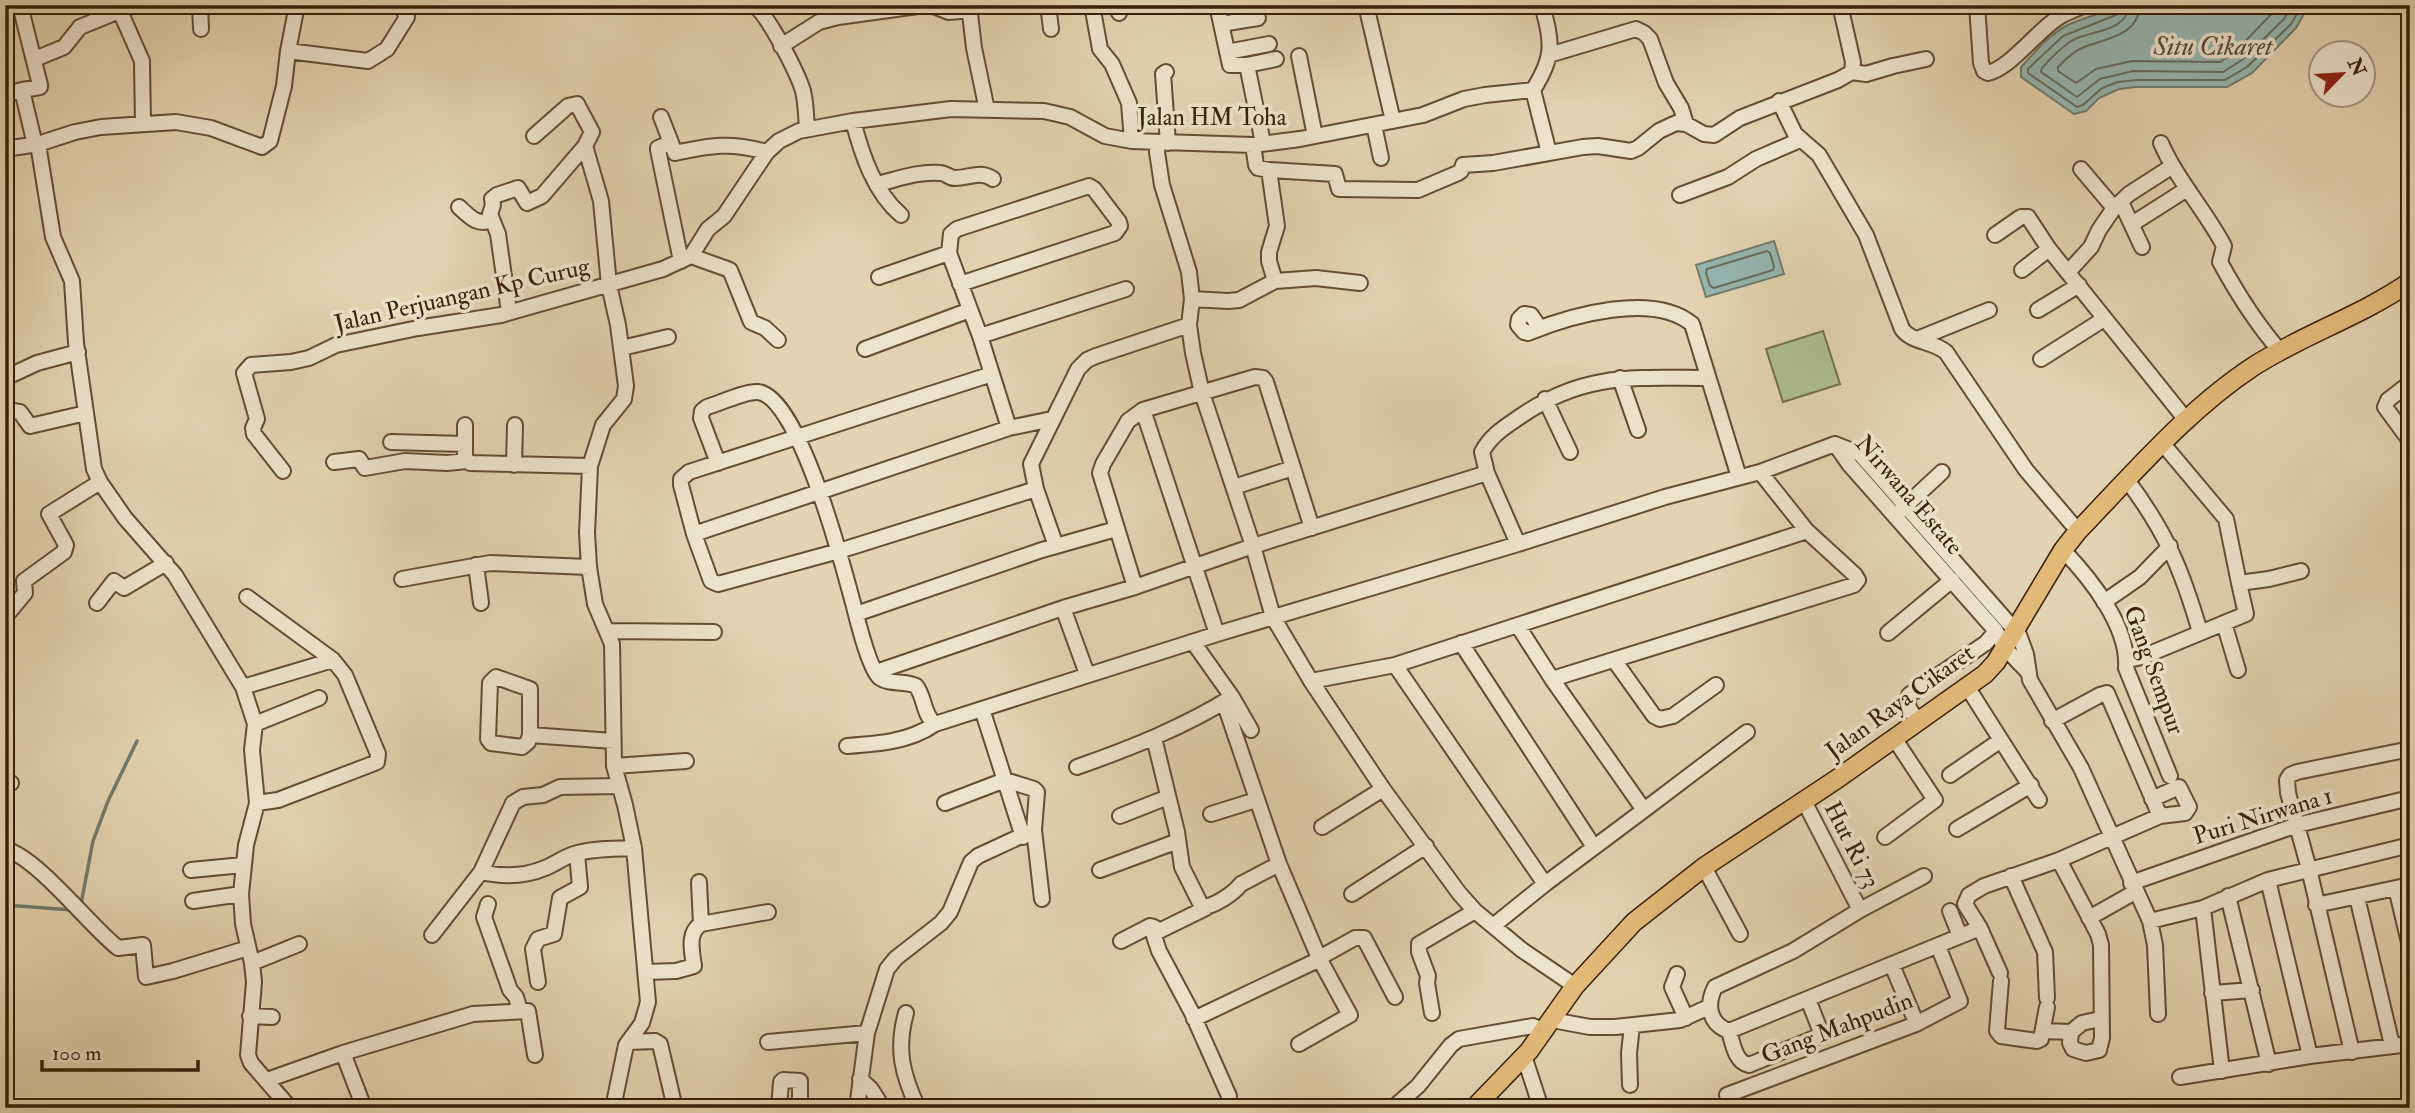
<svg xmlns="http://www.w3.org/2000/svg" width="2415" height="1113" font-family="'IM FELL Double Pica',serif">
  <rect width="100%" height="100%" fill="#e3d3b0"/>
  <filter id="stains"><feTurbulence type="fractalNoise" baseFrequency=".00286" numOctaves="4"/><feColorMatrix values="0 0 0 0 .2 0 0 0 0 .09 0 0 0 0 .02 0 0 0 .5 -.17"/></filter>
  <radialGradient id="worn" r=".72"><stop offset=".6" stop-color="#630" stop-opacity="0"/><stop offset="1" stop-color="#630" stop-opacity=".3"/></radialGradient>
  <path fill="#aebe90" stroke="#746f4c" stroke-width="2" d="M1823 331 1840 384 1783 402 1766 349Z"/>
  <path fill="#96b7b2" stroke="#717b6e" stroke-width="2" d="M2118 5H2309L2296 28 2252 73 2227 87H2136L2119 89 2099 98 2086 111 2074 114 2021 77V67C2034 53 2049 35 2066 26 2083 17 2102 15 2118 5Z
    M1774 241 1784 274 1706 297 1696 265Z"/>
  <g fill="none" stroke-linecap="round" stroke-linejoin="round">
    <path stroke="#686c5d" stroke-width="2" d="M2120 5V11L2116 15 2063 36 2028 69V73L2077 107 2083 105 2102 88 2118 82 2136 80H2225L2247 67 2291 24 2302 5
      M2129 5C2127 33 2089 30 2071 41 2061 48 2050 59 2042 68L2041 72 2077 97 2100 79 2133 71 2223 72 2242 60 2284 19 2292 5
      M2140 5C2138 38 2103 38 2080 49 2071 53 2065 60 2058 67V71L2076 83 2096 69 2132 61 2220 62 2235 52 2280 5
      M1767 251 1770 253 1774 266 1773 270 1714 288 1710 286 1706 273 1707 269Z"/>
    <path stroke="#717b6e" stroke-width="3.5" d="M5 905 72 910
      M79 905 81 904 93 841 108 801 137 741"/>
    <g stroke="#644d32" stroke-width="18">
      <path id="minor" d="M20 5 40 85V87L22 90
        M200 5 201 29
        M753 5C767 12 798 74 803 91 806 103 806 116 807 129
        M931 5 949 12 970 10
        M969 5 974 48 987 110
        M1048 5 1051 29
        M1092 5 1100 49 1112 64 1129 103 1132 141
        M1118 5 1119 13
        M1217 5 1230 65H1247L1276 59
        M1366 5 1393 121
        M1840 5 1853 62 1852 72
        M1977 5 1981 63 1984 71 1988 73C2010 68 2038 30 2059 17 2067 12 2077 9 2085 5
        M120 11 142 61 143 124
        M1221 24 1258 18
        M781 46 819 22 838 17 925 5
        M288 51 368 61 387 49 407 17 403 9 398 5
        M1227 52 1269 44
        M1549 55 1636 29 1644 33 1650 39 1666 83 1681 108 1686 124
        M1299 56 1315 136
        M35 59 64 47 80 27 134 5
        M1247 65 1263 143
        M1166 72 1163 74 1168 143
        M1533 90C1555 56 1552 42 1542 5
        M1533 90 1549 153
        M5 94 22 90 35 145
        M1779 101 1795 134 1819 155 1866 235 1902 329C1912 343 1933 341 1946 352L2026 470 2078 531
        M661 117 675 153C711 145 731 142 767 152
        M853 121C862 155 874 192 901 215
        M1374 125 1381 158
        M534 136 568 106 577 104 592 132 585 146 601 201 609 285 618 325 626 386 624 399 603 425 590 466 587 533 589 567 595 604 612 644 614 766 625 805 634 848 648 1002 642 1023 626 1045 613 1108
        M670 143 658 148V150L681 261
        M1158 143 1157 152 1162 185 1189 272 1192 299 1189 325 1193 353 1202 393 1253 546 1273 617 1311 681 1383 789 1459 893 1475 911 1522 950 1575 986
        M2161 143C2177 180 2205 210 2224 246L2220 262C2238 295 2256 324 2281 352
        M38 144 53 237 72 281 76 343 94 469 100 482 125 518 175 575 243 687 255 724 252 750 257 803 246 845 241 894 243 924 252 963 254 982 248 1055 251 1063 290 1108
        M5 149 38 144 75 132 101 127 176 122 211 128 262 147 270 141 284 86 288 51 297 5
        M2081 169 2114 208
        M1269 170 1335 174 1339 189 1418 190 1458 173 1461 171 1463 165 1493 163 1583 147 1598 146 1631 151 1638 148 1659 131 1676 123 1686 124 1704 134 1714 135 1740 118 1838 80 1852 72 1866 74 1893 66 1926 59
        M878 184C898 179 919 171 940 173 947 173 948 178 955 178 970 178 980 170 993 179
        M1680 195 1728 177 1756 159 1800 140
        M2121 202 2142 247
        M459 207C470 217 477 226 492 220
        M2132 224 2187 189
        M1995 235 2021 217H2028L2049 249 2187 421
        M691 256 730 270 751 322 765 328 778 340
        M2022 270 2049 249
        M2069 271 2091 247 2099 230 2114 208 2129 194 2171 167
        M879 277 949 253
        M1275 281 1316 278 1360 283
        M960 284 1115 233 1120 226 1119 222 1094 189 1089 186 957 229 951 234 949 253 980 336 1009 428
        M1192 299 1228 301 1239 300 1275 281 1269 261V252L1277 226 1269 170 1258 168 1256 165 1253 145
        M2038 310 2079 285
        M509 312 498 234 490 214 493 205 492 199 497 195 518 188 527 203 542 196 585 146
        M1540 328 1531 315 1524 314 1519 319 1518 325 1524 332 1528 333C1571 315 1653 292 1692 324L1739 477
        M980 336 1126 289
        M1917 339 1989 310
        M622 348 668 337
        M865 349 970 310
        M2041 359 2104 319
        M992 374 689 472 681 479V485L694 534 1009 428 1052 419
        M5 378 37 363 78 352
        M1620 378 1638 430
        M2410 383 2388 400 2385 407 2410 441
        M1545 399 1570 452
        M5 410 20 412 30 426 86 413
        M1143 410 1217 634
        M465 425V458L470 463 590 466
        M391 442 465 444
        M2163 444 2226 519 2239 583 2269 579 2301 571
        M334 462 359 459 365 468 405 461 447 463 467 461
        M718 463 701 418 702 411 707 407C720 403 746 391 758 392 799 396 843 566 853 603 857 618 869 669 880 678 890 685 905 680 916 686 925 697 923 715 935 724L1217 634 1518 544 1665 497 1760 472 1835 444
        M514 465 515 425
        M283 471 254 434 253 428 257 419 244 373 251 365 291 362 309 358 336 345 418 328 501 315 663 269 691 256 708 229 724 216 767 152 779 141 799 131 853 121 951 109 1044 111 1070 117 1105 136 1132 141 1253 145 1300 139 1423 115 1464 99 1485 95 1533 90
        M2127 480C2166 532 2182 570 2200 632
        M1234 487 1293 468
        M1899 512 1942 472
        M694 534 711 581 718 584 839 551 1036 489
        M1518 544 1487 473 1482 452C1491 435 1505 427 1521 416 1584 372 1635 378 1708 378
        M1056 546 1036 489 1031 464 1078 369 1087 360 1096 356 1189 325
        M2063 550C2091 579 2129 627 2126 668L2170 776
        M476 565 481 603
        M402 579 490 563 589 567
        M1135 587 1100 473 1103 464 1128 421 1143 410 1255 377 1263 378 1266 382 1312 528
        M247 597 333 660 345 675 378 754 377 762 367 766 278 800 257 803
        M2104 602 2140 577 2170 546
        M97 603 114 581 124 588 166 563
        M1063 608 1087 674
        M856 614 1042 550 1116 529
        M5 617 25 593 24 581 64 552 66 545 49 514 100 482
        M2224 623 2238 670
        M607 631 714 632
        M1888 633 1952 580
        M1193 642 1232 697 1251 730
        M1461 643 1594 847
        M1614 660 1654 716 1660 719 1673 716 1716 685
        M2128 660 2142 657 2246 614 2239 583
        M1395 665 1545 884
        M2027 671 2005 648 1996 631 1849 464 1835 444 1860 454 2019 635 2026 654 2030 680 2081 768 2150 921 2155 945 2158 1014
        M876 672 1063 608 1135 587 1253 546 1487 473
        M496 677 530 689V735L528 742 522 747 491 743 488 739 490 683Z
        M1552 679 1854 585 1858 580 1855 575 1807 531 1760 472
        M1311 681 1395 665 1807 531
        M243 687 333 660
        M1968 688 2039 800
        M1224 702 1279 864 1319 958 1350 1015 1299 1044
        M982 709 1023 837
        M1918 721C1913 714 1904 705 1909 695L1986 643 1996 631
        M255 724 319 698
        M530 735 613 741
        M1154 738 1177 832 1182 867 1202 907C1214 907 1234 893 1241 884L1279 864
        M847 746C877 744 909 742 935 724
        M614 766 686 761
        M1077 767C1131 748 1184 727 1232 697
        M1950 775 2001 740
        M5 785 11 783
        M2152 799 2179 787 2189 807 2185 813 2160 816
        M1804 801 1860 910
        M945 803 1005 780 1034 789 1037 792 1034 830 1042 899
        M1644 810 1747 732
        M1211 814 1256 800
        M1120 816 1168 797
        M1322 827 1383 789
        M1957 829 2031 785
        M1885 837 1935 800 1894 738
        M5 849C38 858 88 924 118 948L143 945 146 977 173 971 248 948
        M2059 860 2098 934 2101 945 2102 1038 2099 1050 2086 1053 2073 1049 2070 1043 2071 1032
        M1704 867 1740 934
        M191 870 243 865
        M1100 870 1178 841
        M481 872C503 877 524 877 545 868 555 864 564 857 574 854 593 848 614 849 634 848
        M2011 876 2045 952 2047 998
        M2268 880 2310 1056
        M2131 883 2297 825 2410 798
        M2396 888 2410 947
        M1352 894 1426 846
        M2228 896 2269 1064
        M2357 897 2392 1045
        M193 901 241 894
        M488 904 484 917 510 990 516 997 520 1011
        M2316 905 2410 885
        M2203 908 2222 1071
        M1950 911 1960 936
        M2089 918 2135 892
        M2150 921 2203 908 2268 880 2410 845
        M701 924 768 912
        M1493 926 1545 884 1644 810 1552 679 1518 626
        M1980 928 2000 973
        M1155 933 1206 908
        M432 935 481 872 513 803 523 797 543 795 560 787 620 786
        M1121 941 1150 926 1154 927 1156 929 1154 936 1159 951 1192 1013 1229 1096
        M1319 958 1355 938H1364L1395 997
        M252 963 299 944
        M1892 965 1913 1015
        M646 972 676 971 694 966C692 951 687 933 701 924L699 882
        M1677 974 1672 987 1686 1018
        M2001 981 1997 1031 2001 1036 2037 1041 2041 1039 2047 1007
        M538 982 533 949 538 939 554 934 560 898 580 887 577 853
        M2212 993 2252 990
        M1808 999 1822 1035 1749 1065C1735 1062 1733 1044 1729 1031 1813 997 1896 962 1980 928L1965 904 1969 895 1984 886 2059 860 2160 816 2107 693 2100 695 2052 721
        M906 1013C896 1049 902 1074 918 1108
        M1432 1013 1427 983 1428 976 1419 952V944L1475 911
        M250 1016 272 1017
        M1194 1019 1320 959
        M1552 1020 1590 1027H1615L1680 1020 1709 1007
        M1729 1031C1709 1024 1706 1005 1715 987L1793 951 1860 910 1924 876
        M2043 1031 2071 1032
        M2071 1032 2082 1023 2100 1019
        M628 1042 655 1041 660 1044 675 1108
        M768 1042 867 1033
        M2352 1052 2309 869 2288 793 2287 780 2290 775 2297 772 2410 749
        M343 1053 363 1105 355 1108
        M1524 1056 1541 1108
        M2180 1077 2310 1056 2410 1044
        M860 1079 871 1089 883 1108
        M267 1080 343 1053 473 1014 528 1011 535 1055
        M1630 1085 1629 1053 1632 1025
        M1727 1095 1916 1024 1960 1001 1938 946
        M779 1108 781 1082 783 1080 800 1081V1108
        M857 1108 867 1033 887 969 896 958 941 923 950 912 971 862 978 856 1034 830
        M1393 1108 1418 1086 1451 1045 1459 1039 1533 1026 1545 1031"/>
    </g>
    <g stroke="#392008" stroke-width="21">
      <path id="major" d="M1474 1108 1529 1051 1575 986 1634 922 1704 867 1837 779 1985 674 1996 662 2063 550 2078 531C2133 474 2187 410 2254 366 2304 334 2361 316 2410 282"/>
    </g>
    <use href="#minor" stroke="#ede2cc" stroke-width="14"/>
    <use href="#major" stroke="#e2ba78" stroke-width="18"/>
  </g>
  <g text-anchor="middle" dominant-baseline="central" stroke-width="7" stroke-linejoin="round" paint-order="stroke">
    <g font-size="24" fill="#392008" stroke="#ede2cc">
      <text x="1212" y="117">Jalan HM Toha</text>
      <text transform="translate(462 295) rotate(-13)">Jalan Perjuangan Kp Curug</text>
      <text transform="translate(1909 495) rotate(49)">Nirwana Estate</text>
      <text transform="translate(2154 670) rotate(70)">Gang Sempur</text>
      <text transform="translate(1900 702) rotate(-36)">Jalan Raya Cikaret</text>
      <text transform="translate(2263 816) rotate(-17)">Puri Nirwana 1</text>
      <text transform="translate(1852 845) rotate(63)">Hut Ri 73</text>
      <text transform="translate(1837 1028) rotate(-21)">Gang Mahpudin</text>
    </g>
    <g font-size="26" font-style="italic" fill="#554d3b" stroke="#ede2cc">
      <text x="2213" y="47">Situ Cikaret</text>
    </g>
  </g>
  <rect width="2415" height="1113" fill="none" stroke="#e3d3b0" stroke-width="28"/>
  <rect x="7" y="7" width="2401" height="1099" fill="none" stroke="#392008" stroke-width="3.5"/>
  <rect x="14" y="14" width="2387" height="1085" fill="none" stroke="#392008" stroke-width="2"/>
  <g transform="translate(2342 74) rotate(65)"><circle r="33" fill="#ede2cc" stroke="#a5947e" stroke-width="2"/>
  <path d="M0-5L12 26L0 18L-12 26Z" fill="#8f2418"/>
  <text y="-10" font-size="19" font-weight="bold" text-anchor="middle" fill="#392008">N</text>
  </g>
  <path d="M42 1060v10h156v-10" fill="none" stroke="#392008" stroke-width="3.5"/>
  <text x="52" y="1060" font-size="21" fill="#392008" stroke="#ede2cc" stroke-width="5" paint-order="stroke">100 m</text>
  <rect width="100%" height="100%" filter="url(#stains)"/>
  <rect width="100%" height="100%" fill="url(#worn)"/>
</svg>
